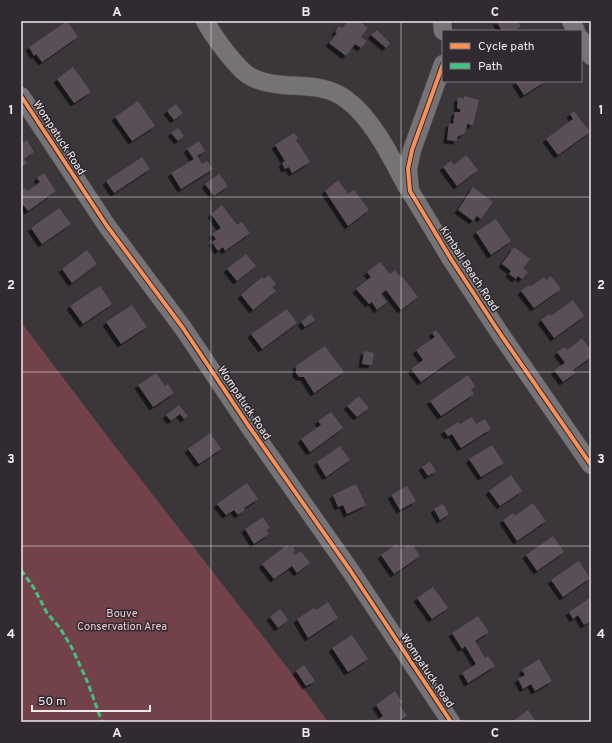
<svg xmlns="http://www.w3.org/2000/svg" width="612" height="743" font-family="Overpass,sans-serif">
  <defs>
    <filter id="shadow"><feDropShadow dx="-3.5" dy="3.5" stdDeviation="0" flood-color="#0009"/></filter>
  </defs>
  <rect width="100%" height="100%" fill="#3a3639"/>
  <path fill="#724149" d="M21 322 111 441 311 698 328 722H21Z"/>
  <path fill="#5a4f56" filter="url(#shadow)" d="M67 21 78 37 42 62 36 54 34 56 29 47Z
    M348 21H359L368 28 361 37 367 41 361 48 355 44 346 56 329 43 337 33 335 32 339 26 342 28Z
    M496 21H521L518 22 521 26 513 31H502Z
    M377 30 390 43 386 48 371 35Z
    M73 67 91 92 74 103 57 79Z
    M515 81H546L524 95Z
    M464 96 479 100 473 125 467 124 465 133 457 137V141L447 140 449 123 453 124 455 112H460V109L457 108 458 97 464 99Z
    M138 101 155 126 132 141 115 117Z
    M176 104 183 113 174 120 167 111Z
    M574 111 590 132 558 155 546 139 573 119 570 114Z
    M178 128 184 136 178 141 171 133Z
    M294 133 298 138 296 140 310 162 292 173 289 167 285 169 282 163 285 161 275 145Z
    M27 140 34 152 24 159 27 163 21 167V144Z
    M199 141 205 151 197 156 202 164 207 161 213 169 181 189 171 173 194 159 187 149Z
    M466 155 478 170 457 186 443 167 451 161 454 165Z
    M142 157 150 169 114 193 106 181Z
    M44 173 56 191 28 211 21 202V191L25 188 28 191 40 182 37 178Z
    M219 174 228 186 214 196 205 184Z
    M338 180 348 194 354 190 369 210 348 226 325 191Z
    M473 187 493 202 481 219 477 216 473 221 458 210Z
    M222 205 237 225 242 222 250 233 225 251 223 247 218 251 212 242 216 239 212 234 221 228 211 214Z
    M59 208 71 224 42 244 31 228Z
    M496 219 511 241 491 255 476 232Z
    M514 247 530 259 523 268 528 272 522 279 518 276 516 279 509 274 511 271 502 264Z
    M87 250 97 264 72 283 62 269Z
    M246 254 256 266 237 281 227 269Z
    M380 262 390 274 395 270 400 277 402 276 418 297 401 310 386 290 381 294 387 302 377 310 372 302 369 304 356 289 371 277 367 272Z
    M269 275 276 284 272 287 276 291 253 310 241 295 262 277 264 279Z
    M551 276 561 289 534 308 521 291 529 285 530 287 544 277 546 280Z
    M100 286 112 304 83 324 70 306Z
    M573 300 584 316 554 338 541 320 549 314 551 316Z
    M132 305 147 327 121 344 106 322Z
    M287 309 297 323 262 349 251 334Z
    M311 314 315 320 305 327 301 322Z
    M436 330 456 357 421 382 411 369 423 360 416 350 435 337 432 333Z
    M582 338 591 350V357L573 370 575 373 563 382 554 370 565 363 557 352 565 347 567 350Z
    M325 346 344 372 314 393 304 377H299L296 373V366Z
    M364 351 374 353 372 365 362 364Z
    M156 373 165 386 168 384 174 393 153 407 138 385Z
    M468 375 475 386 471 390 474 394 441 416 430 401Z
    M359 396 369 408 357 417 347 406Z
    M179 405 188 416 184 419 180 414 171 421 166 415Z
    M331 412 343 428 310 452 301 439 321 425 318 421Z
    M472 417 476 424 485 419 491 429 461 448 452 434 448 436 444 431 458 422 460 424Z
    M210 433 221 449 199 464 188 449Z
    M492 445 504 463 481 477 469 459Z
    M340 446 350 460 326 477 317 462Z
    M430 462 436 471 428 476 422 467Z
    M511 475 522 491 500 506 489 491Z
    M247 483 258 499 244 508 245 510 238 515 234 510 226 515 217 504Z
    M356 484 366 505 347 514 343 505 338 507 333 495Z
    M407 486 416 501 400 510 391 495Z
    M533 503 546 521 517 541 503 520 513 513 515 516Z
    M443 504 449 514 440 520 434 509Z
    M263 517 270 528 266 530 269 534 254 544 245 529Z
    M553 536 564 552 537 571 526 555Z
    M397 544 401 549 409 544 411 547 413 545 420 556 394 574 381 555Z
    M287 545 289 548 292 546 295 550 293 552 295 555 301 551 310 563 297 573 292 566 274 579 262 564Z
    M579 561 590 578 563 597 551 580Z
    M433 587 448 608 432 619 417 598Z
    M591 597V621L584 625 578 615 573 619 569 612Z
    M328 602 338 618 308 638 297 619 314 608 316 610Z
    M280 609 288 620 278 628 270 617Z
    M478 616 489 632 475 641 485 658 488 656 495 666 468 683 462 673 476 664 465 646 462 649 452 633Z
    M352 635 368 659 348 672 332 648Z
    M539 659 552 681 535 691 531 684 523 689 518 679 525 675 522 670Z
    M304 665 315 681 306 686 296 671Z
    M395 691 402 702 399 704 407 716 398 722H375L383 716 376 705Z
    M528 710 536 722H512Z"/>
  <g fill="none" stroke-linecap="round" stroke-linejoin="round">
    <g stroke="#565456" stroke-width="19">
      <path id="street" d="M205 21C214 37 230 59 244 72 254 81 271 84 284 85 307 87 328 85 347 100 373 119 392 159 407 187
        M442 21 443 31
        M571 21 576 31
        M581 39 591 56
        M443 64 412 150 408 169 410 191 451 259 501 335 591 465
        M21 96 107 226 183 328 248 425 350 570 451 722"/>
    </g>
    <use href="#street" stroke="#757375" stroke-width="18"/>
    <path stroke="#40c37c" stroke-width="3" stroke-dasharray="6 3" stroke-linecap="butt" d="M21 570 34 588 47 613 60 628 72 648 88 683 102 722"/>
    <g stroke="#312a30" stroke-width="6">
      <path id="cycleway" d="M443 64 412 150 408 169 410 191 451 259 501 335 591 465
        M21 96 107 226 183 328 248 425 350 570 451 722"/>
    </g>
    <use href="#cycleway" stroke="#f78f57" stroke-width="4"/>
  </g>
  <path fill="none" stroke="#efeaed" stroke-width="1" stroke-opacity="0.55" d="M211 21V722M401 21V722M21 197H591M21 372H591M21 546H591"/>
  <g text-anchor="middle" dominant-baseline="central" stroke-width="3" stroke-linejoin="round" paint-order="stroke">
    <g font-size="11" fill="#efeaed" stroke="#312a30">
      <text transform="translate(59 138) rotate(57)">Wompatuck Road</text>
      <text transform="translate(469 269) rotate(57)">Kimball Beach Road</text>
      <text transform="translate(244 403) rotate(56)">Wompatuck Road</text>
      <text transform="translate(427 671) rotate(56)">Wompatuck Road</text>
    </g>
    <g font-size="11" fill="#f3cace" stroke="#312a30">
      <text x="122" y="614">Bouve<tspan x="122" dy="13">Conservation Area</tspan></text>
    </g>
  </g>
  <rect width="612" height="743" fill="none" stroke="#312a30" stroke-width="44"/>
  <rect x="442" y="30" width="140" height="52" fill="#312a30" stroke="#7d777c"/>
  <rect x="450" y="43" width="20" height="6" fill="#f78f57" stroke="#7d777c"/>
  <text x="478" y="50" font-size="12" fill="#efeaed">Cycle path</text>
  <rect x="450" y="63" width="20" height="6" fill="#40c37c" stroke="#7d777c"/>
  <text x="478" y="70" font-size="12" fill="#efeaed">Path</text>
  <path d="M32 705v6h118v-6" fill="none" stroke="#efeaed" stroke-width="2"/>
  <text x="38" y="705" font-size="12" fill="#efeaed" stroke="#312a30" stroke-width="3" paint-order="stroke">50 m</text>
  <rect x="22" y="22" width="568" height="699" fill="none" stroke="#efeaed" stroke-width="1.5"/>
  <g font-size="13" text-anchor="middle" font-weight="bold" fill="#efeaed">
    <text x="117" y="16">A</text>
    <text x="306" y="16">B</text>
    <text x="495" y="16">C</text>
    <text x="11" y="114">1</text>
    <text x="601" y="114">1</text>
    <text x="11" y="289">2</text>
    <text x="601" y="289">2</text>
    <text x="11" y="463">3</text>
    <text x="601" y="463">3</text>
    <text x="11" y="638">4</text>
    <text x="601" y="638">4</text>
    <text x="117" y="737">A</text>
    <text x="306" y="737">B</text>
    <text x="495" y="737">C</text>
  </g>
</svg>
